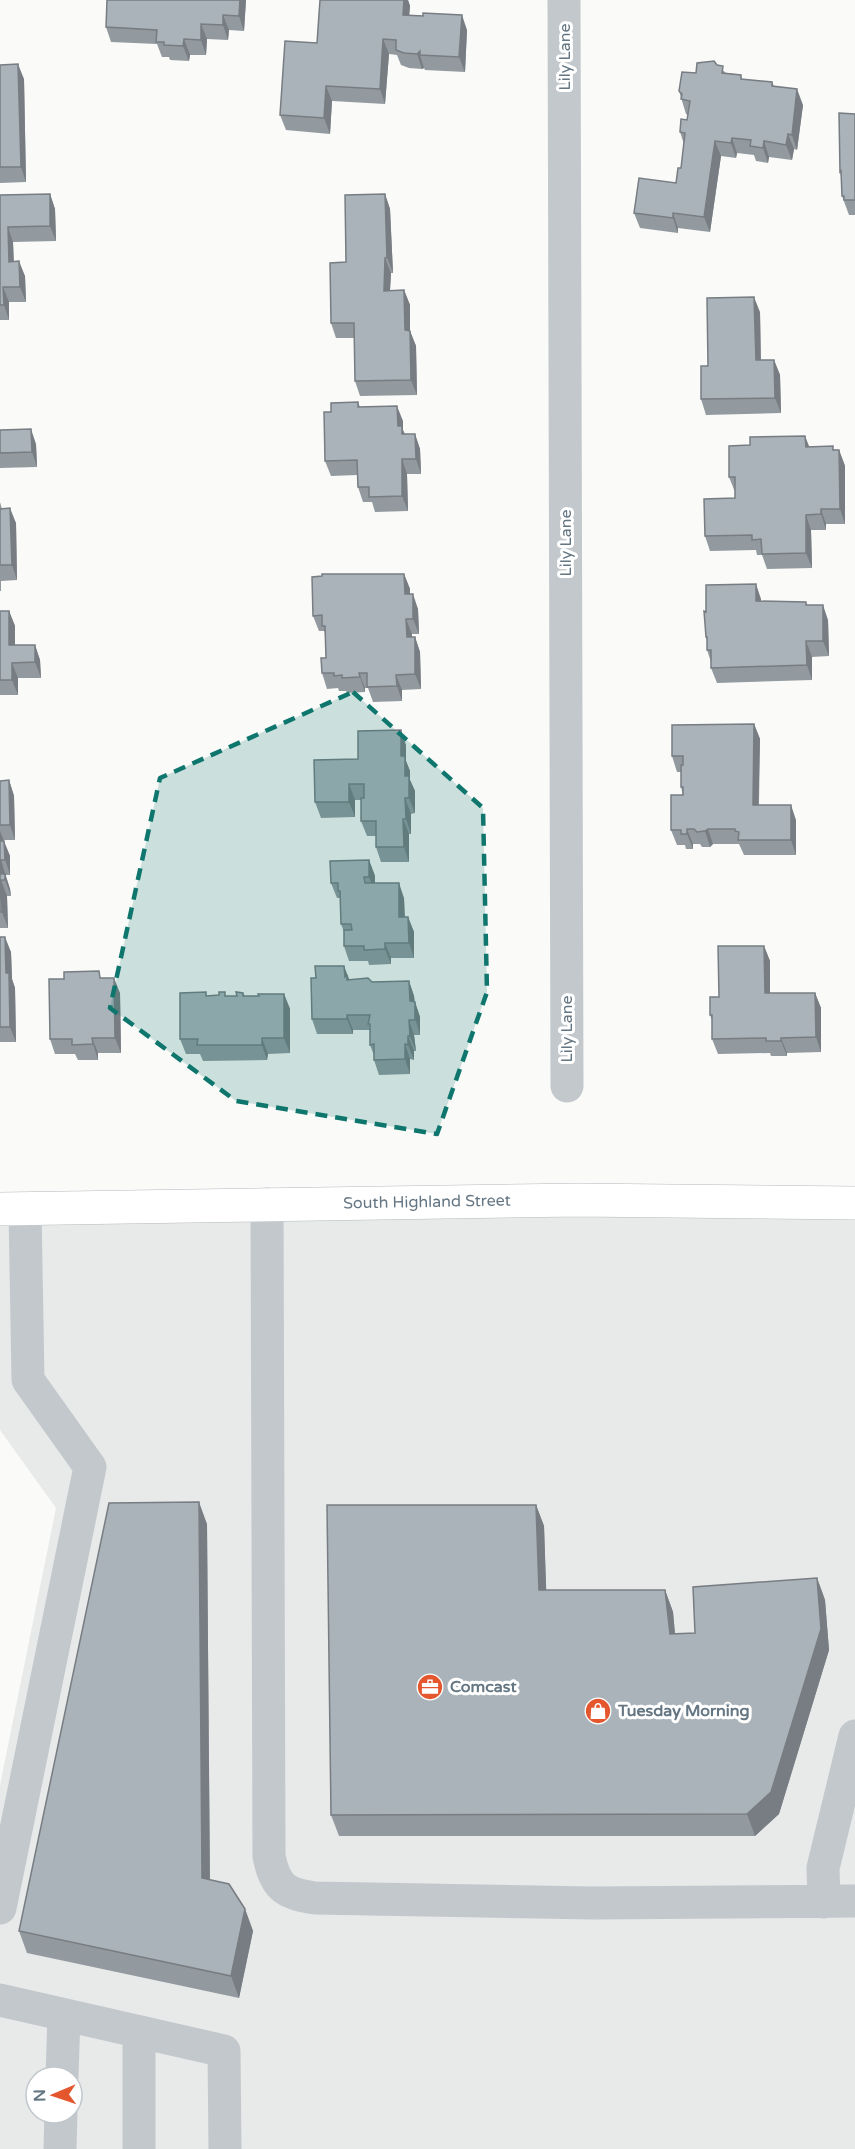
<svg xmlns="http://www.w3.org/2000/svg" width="855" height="2149" font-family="'Varela Round',sans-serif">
  <rect width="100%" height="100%" fill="#fafaf8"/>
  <path fill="#e8e9e9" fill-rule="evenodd" d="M855 1203V2149H0V1785L56 1508 0 1430V1209ZM36 2077H72V2113H36Z"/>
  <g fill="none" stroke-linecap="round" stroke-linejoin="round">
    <g stroke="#b5babe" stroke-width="34">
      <path id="major" d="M0 1209 578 1200 855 1203"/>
    </g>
    <path stroke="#c3c8cc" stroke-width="33" d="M564 0 567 1086
      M267 1204 269 1856C275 1887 285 1894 315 1898L593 1903 855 1901
      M824 1902 823 1868 855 1736
      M0 1908 90 1467 28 1380 25 1209
      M0 2000 224 2051 225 2149
      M62 2077 64 2015
      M60 2149 61 2113
      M139 2149V2032"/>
    <use href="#major" stroke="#fff" stroke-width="33"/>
  </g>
  <path fill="#929a9f" d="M107 0H246L244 31 229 30 228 40 207 39 206 55H190L189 61 170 60 169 57H162L157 44 111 42 106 27Z
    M320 0H408L410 6 409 15 467 30 465 72 425 70 424 68 422 69 409 68 401 65 397 55 389 54 385 104 332 101 330 134 286 130 280 115 317 43Z
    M0 65 24 79 26 182 0 183Z
    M717 65 726 73 741 75 742 79 772 82 774 86 803 105 797 150 794 149 792 160 769 157 768 163 756 161 754 155 737 153 736 158 721 156 710 232 678 228V233L640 228 634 213 676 183 681 168 684 144 680 132 687 120 688 115 686 114 679 91Z
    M855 114V215H849L842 196 841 176 840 172Z
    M50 194 55 209 56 241 13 242 14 261 25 276 26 302H9V320H0V195Z
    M385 194 390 209 393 273H391L390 291 404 290 410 305V331L416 346 417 395 360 396 355 381 354 338H336L331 323 346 262Z
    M760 312 761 360H774L780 375 781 413 706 415 701 399 708 366Z
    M358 402 360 407 403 421V430L405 434H415L420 449 421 474H407L408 511 375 512 372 502H363L358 487 357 475 331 476 325 461 331 412Z
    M0 430 36 444 37 467 0 468Z
    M809 447 839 450 845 466V524H826V530H811L812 568 767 569 762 555H757L756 550 710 551 705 536 735 498V492L729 477Z
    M0 502 2 509 16 523 17 580 1 581V591H0Z
    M404 574 410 589V594L418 609 419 634H412V637H415L420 652 421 689 402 690V701L373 702 368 688H365V692L347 693 346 691H339L338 688 327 689 322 673 326 658V635L324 631H319L313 616Z
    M761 599V601L806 602 807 605 828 620 829 656 812 657V680L717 683 711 668V662L707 650V641L706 637V612Z
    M0 611H9L15 626V645H35L40 660 41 678H18V695H0Z
    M754 724 760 739 759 805 796 820V855H744L739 844H713L710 847H702L700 844H693V849H686L685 845H677L671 830 683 795 681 787V772H677L672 756Z
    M406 745V761L410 771V780L415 791V813L411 814V834H409V862H381L376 847V836H367L361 821V800H355V817L321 818 315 802 358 759Z
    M9 780 14 796 15 840H3L10 856V875H6V877L10 889 11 896H7L8 928H0V781Z
    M369 860 375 876V883L404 898 405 917H408L414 932V958H391V964L369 965 368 961H349L344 946V932L341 924 340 898H337L331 883Z
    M0 937 11 952 12 979 15 988 16 1042H0Z
    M764 946 770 961V993H815L821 1008V1052L787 1053V1056H771L770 1053 718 1054 712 1039V1020L710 1015 719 997Z
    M102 978 120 993 121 1053H98V1060H78L75 1054H55L50 1039Z
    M349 980 372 982 409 981 414 996 415 1002 420 1017V1035H414L416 1051H414V1060L410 1059V1074L379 1075 374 1060V1055L370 1045V1030H353V1034H317L312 1019Z
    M243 993 245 996H259L284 994 290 1009V1053L268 1054 267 1060 203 1061 200 1054H186L180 1039 207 996H237Z
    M536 1505 544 1526 546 1590H665L673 1612 675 1634 695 1633 817 1578 825 1600 829 1650 779 1814 755 1836H339L331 1815Z
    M207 1524 210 1880 245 1909 253 1931 239 1998 27 1953 19 1931Z"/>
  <path fill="#777d82" d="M240 0H246L244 31 239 16Z
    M404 0H408L410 6 408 30 403 15Z
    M223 15 229 30 228 40 223 25Z
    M462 15 467 30 465 72 459 57Z
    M201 24 207 39 206 55 201 40Z
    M184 39 190 55 189 61 183 46Z
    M383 39 389 54 385 104 380 89Z
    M420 51V55L424 68 422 69 417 54Z
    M18 64 24 79 26 182 21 167Z
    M326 86 332 101 330 134 324 118Z
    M797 89 803 105 797 150 792 135Z
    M788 134 794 149 792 160 786 145Z
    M732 138 737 153 736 158 731 143Z
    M715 141 721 156 710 232 704 217Z
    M764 141 769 157 768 163 763 148Z
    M50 194 55 209 56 241 50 226Z
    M385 194 390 209 393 273 387 257Z
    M673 213 678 228V233L673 218Z
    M8 227 13 242 14 277 9 262Z
    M385 258 391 273 389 306 384 291Z
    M19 261 25 276 26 302 20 287Z
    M3 287 9 302V320L4 305Z
    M404 290 410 305V346L405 330Z
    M754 297 760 312 761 376 756 360Z
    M410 331 416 346 417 395 411 380Z
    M774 360 780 375 781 413 775 398Z
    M397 406 403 421V430L407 441V449L398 426Z
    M31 429 36 444 37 467 32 452Z
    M415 434 420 449 421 474 416 459Z
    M805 436 811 451 806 447Z
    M839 450 845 466V524L840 509Z
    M402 459 407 474 408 511 402 496Z
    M10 508 16 523 17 580 12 565Z
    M821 509 826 524V530L821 514Z
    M806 515 811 530 812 568 806 553Z
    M404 574 410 589V609L405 594Z
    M756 584 761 599V616L756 601Z
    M413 594 418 609 419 634 413 619Z
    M823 605 828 620 829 656 823 641Z
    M9 611 15 626V660L9 645Z
    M406 619 412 634V652L407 637Z
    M415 637 420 652 421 689 415 674Z
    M806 641 812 657V680L807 665Z
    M35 645 40 660 41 678 35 662Z
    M12 663 18 678V695L12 680Z
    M359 673 365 688V692L360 677Z
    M396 675 402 690V701L397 686Z
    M754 724 760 739 758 820 753 805Z
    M401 730 406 745V761L410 771V780L415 791V813L409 798 401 756Z
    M9 780 14 796 15 840 10 825Z
    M349 784 355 800V817L349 802Z
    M405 798 411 814V834L406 819Z
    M791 805 796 820V855L791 840Z
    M403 819 409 834V862L404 847Z
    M687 829 693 844V849L687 834Z
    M708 829 713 844 710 847 705 831Z
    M0 831 10 856V875L0 843Z
    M1 860 10 889 11 896 5 880 1 874Z
    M369 860 375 876V892L369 877Z
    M1 880 7 896 8 928 2 912Z
    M399 883 404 898 405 933 399 917Z
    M408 917 414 932V958L409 943Z
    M5 937 11 952 12 979 15 988 16 1042 10 1027 6 973Z
    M385 943 391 958V964L385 949Z
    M764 946 770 961V1008L765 993Z
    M344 966 350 981V985L345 977Z
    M114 978 120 993 121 1053 115 1038Z
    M409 981 414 996 415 1010V1002L420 1017V1035L410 1001Z
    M815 993 821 1008V1052L816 1037Z
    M284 994 290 1009V1053L284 1038Z
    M347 1015 353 1030V1034L347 1019Z
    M409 1020 414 1035 416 1051 410 1036Z
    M408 1036 414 1051V1060L408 1045Z
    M92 1038 98 1053V1060L93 1044Z
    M262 1038 268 1054 267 1060 262 1045Z
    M781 1038 787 1053V1056L781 1041Z
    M405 1044 410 1059V1074L405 1059Z
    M199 1502 207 1524 210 1899 202 1878Z
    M536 1505 544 1526 547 1612 539 1590Z
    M817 1578 825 1600 829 1650 779 1814 755 1836 747 1814Z
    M665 1590 673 1612 677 1656 670 1634Z
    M245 1909 253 1931 239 1998 231 1976Z"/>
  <path fill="#aab3b9" stroke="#777d82" stroke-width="1.5" d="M107 0H240L239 16 223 15V25L201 24V40L184 39 183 46 164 45V42H156L157 30 106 27Z
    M320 0H404L403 15 423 16V13L462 15 459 57 420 55V51L417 54 404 53 396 50V40L383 39 380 89 326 86 324 118 280 115 285 41 317 43Z
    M714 61 717 65 723 66 722 73 741 75V79L772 82V86L797 89 792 135 788 134 786 145 764 141 763 148 750 146 751 140 732 138 731 143 715 141 704 217 673 213V218L634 213 639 178 676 183 678 168H681L685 133 680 132 681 119 687 120 690 101 681 99 682 94 679 91 682 72 696 73 697 63Z
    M18 64 21 167H0V65Z
    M839 113 855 114V200H844V196H842L841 171 840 172Z
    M50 194V226L8 227 9 262 19 261 20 287H3L4 305H0V195Z
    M385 194 387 257 385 258 384 291 404 290 405 330 410 331 411 380 355 381 354 323H331L330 263 346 262 345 195Z
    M754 297 756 360H774L775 398 701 399V366H708L707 298Z
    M358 402V407L397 406 398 426H402V434H415L416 459H402V496L369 497V487H358L357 460 325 461 324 412H331V403Z
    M31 429 32 452 0 453V430Z
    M805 436 806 447 833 446V450H839L840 509H821V514L806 515V553L762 554 761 539 752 540V535L705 536 704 499 735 498V477H729V446L750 445V437Z
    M10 508 12 565H0V509Z
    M322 574H404L405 594H413V619H406L407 637H415V674L396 675 397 686 367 687V673H359L360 677 342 678V675L334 676V673H322L321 658H326L325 626H322V615L313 616 312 577 322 576Z
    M756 584V601L806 602V605H823V641H806L807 665 711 668V650H707V637H706L704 611 706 612V585Z
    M0 611H9V645H35V662L12 663V680H0Z
    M754 724 753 805H791V840H738L739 832 735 831V829H708L705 831 697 832 694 829H687V834H681V830H671V795H683V787H681V765H683V756H672V725Z
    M401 730V756H405V776H409V798H405L406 819H403L404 847H376V821H361V798H364V784H349V802H315L314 760 358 759V731Z
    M9 780 10 825H0V781Z
    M0 841H4L5 860H1V874H5V880H1L2 912H0Z
    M369 860V877H364L365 883H399V917H408L409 943H385V949L364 950V946H344V930H352L351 924H341L340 891H338V883H331L330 861Z
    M0 937H5L6 973H9L10 1027H0Z
    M718 946H764L765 993H815L816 1037 781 1038V1041H766V1038L712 1039V1015H710V997H719Z
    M315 966H344L345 977 347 976V980L368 978 372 982 409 981 410 1001 415 1002V1020H409L410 1036H408V1045L405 1044V1059L374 1060V1044L370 1045V1024H368L370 1015H347V1019H312L311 978H316Z
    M99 971 100 978H114L115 1038H92L93 1044 72 1045V1039H50L49 979H64V972Z
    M206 992V996L219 995V992H225V996H237L236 992 243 993V996H259L258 994H284V1038H262V1045H197L198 1039H180V993Z
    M199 1502 202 1878 229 1884 245 1909 231 1976 19 1931 109 1503Z
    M327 1505H536L539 1590H665L670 1634 695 1633 693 1587 817 1578 821 1629 771 1792 747 1814 331 1815Z"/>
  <path fill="#0f766e" fill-opacity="0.2" stroke="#0f766e" stroke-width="4.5" stroke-dasharray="12 8" stroke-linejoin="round" d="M353 692 483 808 487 992 437 1134 236 1101 110 1008 160 778Z"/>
  <defs>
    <g id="office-disc" transform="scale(1.35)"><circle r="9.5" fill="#e4572e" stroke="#fff"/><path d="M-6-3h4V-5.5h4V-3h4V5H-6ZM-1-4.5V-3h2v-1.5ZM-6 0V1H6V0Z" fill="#fff"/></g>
    <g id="shop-disc" transform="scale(1.35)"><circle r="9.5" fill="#e4572e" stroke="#fff"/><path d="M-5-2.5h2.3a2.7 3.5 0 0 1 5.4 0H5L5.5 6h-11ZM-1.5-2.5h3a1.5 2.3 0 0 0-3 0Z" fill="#fff"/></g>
  </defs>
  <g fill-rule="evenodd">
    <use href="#office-disc" x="430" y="1687"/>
    <use href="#shop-disc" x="598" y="1711"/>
  </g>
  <g text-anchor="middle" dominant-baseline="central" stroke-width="6" stroke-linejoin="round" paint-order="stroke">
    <g font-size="16" fill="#657683" stroke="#fff">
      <text transform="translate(565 57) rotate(-90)">Lily Lane</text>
      <text transform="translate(566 543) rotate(-90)">Lily Lane</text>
      <text transform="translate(567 1029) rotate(-90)">Lily Lane</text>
      <text transform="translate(427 1202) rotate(-1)">South Highland Street</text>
    </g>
    <g font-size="16" font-weight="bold" fill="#657683" stroke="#fff" text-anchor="start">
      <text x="450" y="1687">Comcast</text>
      <text x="618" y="1711">Tuesday Morning</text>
    </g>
  </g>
  <g transform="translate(54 2095) rotate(268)"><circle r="28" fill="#ffffff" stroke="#c1c8cd" stroke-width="1.5"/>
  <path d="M0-4.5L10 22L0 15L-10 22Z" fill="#e4572e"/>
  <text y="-9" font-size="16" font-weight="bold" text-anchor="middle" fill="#657683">N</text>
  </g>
</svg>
